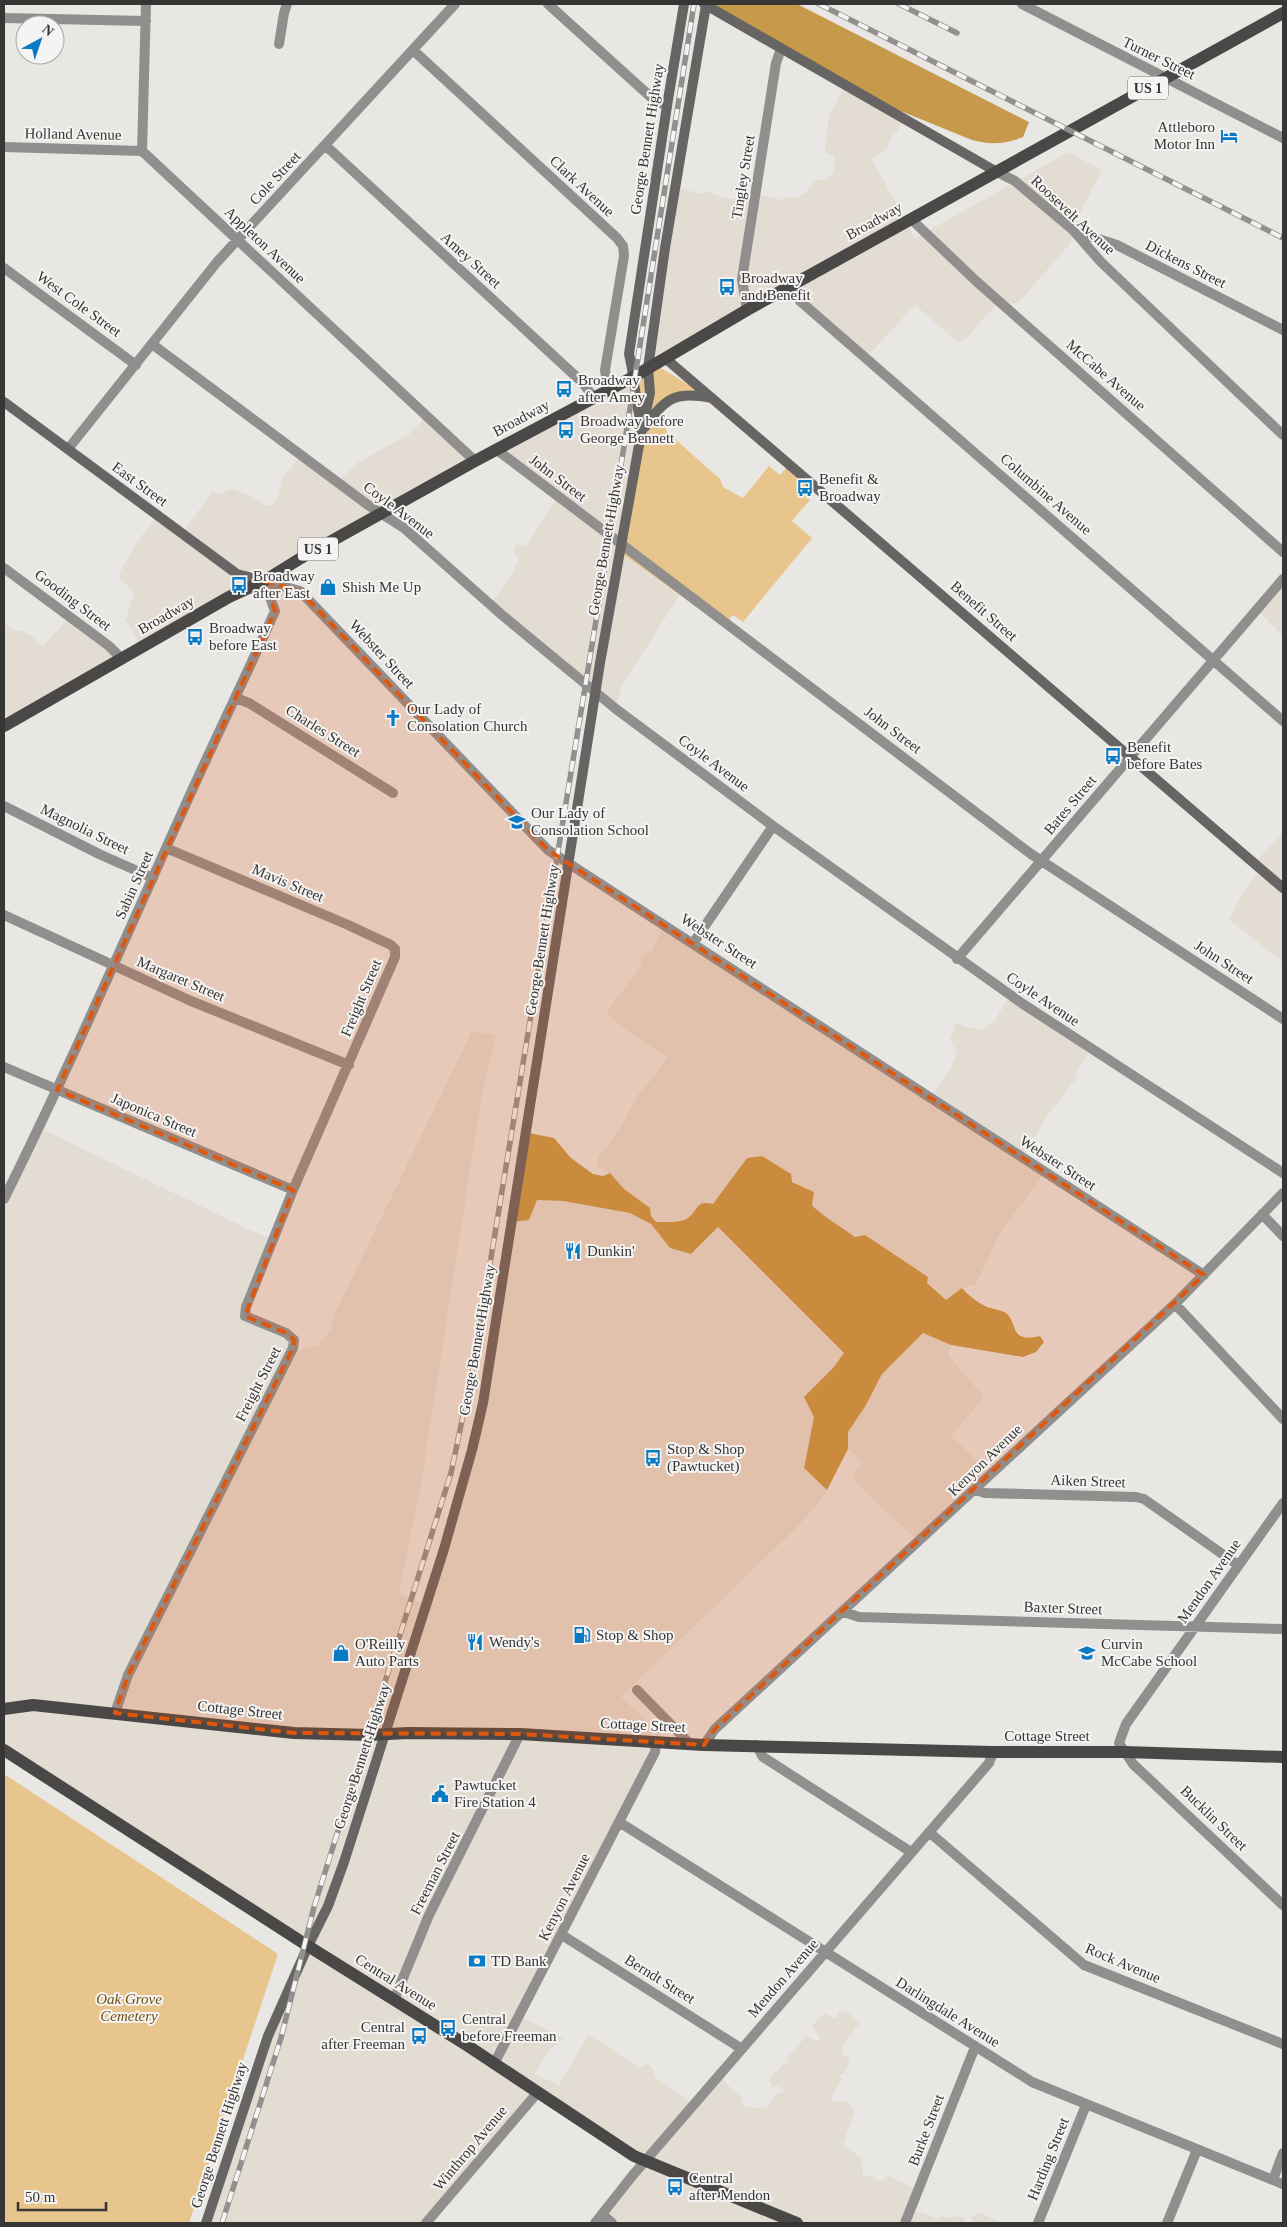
<svg xmlns="http://www.w3.org/2000/svg" width="1287" height="2227" font-family="'Times New Roman',serif">
  <rect width="100%" height="100%" fill="#e9e7e4"/>
  <path fill="#e2dcd3" d="M844 88 903 122 889 142 888 148 872 159 915 238 1069 152 1102 170 1079 215 1070 244 1018 303 996 305 968 336 959 343 915 305 864 360 789 293 648 368 675 187 703 194 708 191 721 197 750 201 753 193 782 200 788 197H797L806 192 816 180H825L831 176 834 169 835 157 825 152 829 114Z
    M641 374 636 434 620 541 621 553 679 596 621 687 616 711 489 605 506 584 519 560 513 549 518 544 526 547 555 501 496 455Z
    M424 419 471 461 143 649 129 625 130 622H125L134 592 120 578 119 574 137 542 154 520H158L181 535 212 492 222 495 226 490 232 489 250 495 265 505H271L278 498 282 479 297 460H301L336 485 355 464 408 435Z
    M1283 580V636L1257 610Z
    M66 621 120 661 4 726V623L15 631H22L31 636 43 646Z
    M1283 832V961L1229 920 1242 894 1258 873 1253 865Z
    M663 926 930 1098 950 1070 957 1053 950 1040 955 1027V1022L968 1028 983 1029 994 1022 1007 1000H1011L1090 1051 1076 1073 1075 1080 1048 1115 1022 1157 1044 1174 1001 1231 976 1284 962 1288 946 1300 927 1283 818 1212 812 1205 810 1192 805 1187 747 1158 713 1205 687 1218 670 1222H656L651 1216 650 1208 624 1189 610 1173 597 1167 598 1158 619 1130 639 1093 652 1079 667 1057 614 1021 606 1012 643 964 640 959 642 955 651 953Z
    M472 1031 496 1035 482 1093 421 1484 399 1593 426 1605 482 1398 511 1222 537 1200 563 1201 630 1213 651 1224 670 1248 694 1252 718 1227 844 1353 833 1368 804 1397 814 1417 804 1468 827 1490 821 1500 798 1526 621 1697 671 1744 658 1746 523 2018 563 2038 550 2050 534 2074 559 2085 589 2034 639 2068 645 2064 650 2066 654 2071 656 2078 694 2105 719 2077 741 2097 743 2106 766 2109 776 2095 784 2091 780 2087 772 2086 769 2079 783 2064H789L787 2058 806 2036 817 2041 821 2039 812 2026 825 2013 836 2019 840 2011 848 2012 860 2023 843 2044V2055L850 2059 849 2065 845 2073 840 2075 842 2080 830 2098 834 2101H847L855 2111 843 2145 862 2158 863 2176H871L880 2181 889 2176 917 2189 914 2210 938 2219 942 2216 949 2218 960 2215 966 2223H597L644 2165 536 2098 427 2223H206L303 1951 34 1771 4 1754V1202L40 1128 248 1229 272 1239 244 1314 294 1340 296 1348 301 1353 303 1348 318 1346 330 1330 337 1309Z
    M923 1333 951 1345 948 1355 983 1396V1399L951 1435 991 1475 917 1540 863 1490 853 1476 862 1462 848 1449V1432L866 1405 882 1374Z
    M979 2213 1002 2223H972V2217Z"/>
  <path fill="#e8c58d" d="M656 365 702 393 713 404 681 397 658 412 668 433 720 479 723 487 743 498 769 466 780 475 787 467 805 483 806 485 800 491 810 500 792 521 812 538 743 622 733 615 723 626 621 553 620 541 636 434 641 374Z
    M4 1774 278 1954 189 2223H4Z"/>
  <path fill="#c6994b" d="M697 4H797L1029 122 1023 137C1006 144 990 145 972 140L844 88Z
    M529 1133 554 1138 571 1158 593 1174 603 1176 610 1173 624 1189 650 1208 651 1216 656 1222C665 1222 680 1223 688 1218 699 1210 695 1200 713 1204L747 1158 762 1156 791 1174 792 1182 814 1192 812 1205C821 1215 843 1228 855 1237L865 1235 928 1277 927 1283 946 1300 962 1288C968 1295 978 1303 987 1307 993 1309 1001 1310 1006 1313 1019 1324 1008 1343 1040 1336L1044 1342 1036 1352 1023 1357 951 1345 923 1333 882 1374 866 1405 848 1432V1449L827 1490 804 1468 814 1417 804 1397 833 1368 844 1353 718 1227 691 1254 670 1248 651 1224 630 1213 563 1201 537 1200 529 1220 511 1222Z"/>
  <g fill="none" stroke-linecap="round" stroke-linejoin="round">
    <path stroke="#908f8e" stroke-width="10" d="M146 4 142 151 475 461
      M548 4 653 99 667 106
      M1022 4 1283 138
      M4 18 146 21
      M279 44 284 13 287 4
      M413 50 617 238 623 246 624 256 605 370 608 390
      M325 145 583 383 594 398
      M4 147 142 151
      M997 172 1015 181 1073 230 1101 262 1283 435
      M911 219 976 281 1283 552
      M1074 231 1117 245 1283 330
      M4 268 136 365
      M792 287 800 301 1283 721
      M747 310 742 279 776 63 781 49
      M152 344 368 505 404 528 502 615 616 709 773 826 1023 1004 1283 1173
      M68 449 217 262 455 4
      M497 450 1031 854 1283 1019
      M4 568 109 646 122 659
      M264 581 300 591 548 850 1204 1275
      M236 698 249 703 393 793
      M4 806 99 854 153 878
      M4 915 191 1001 349 1065
      M694 942 773 826
      M957 959 1283 579
      M4 1067 293 1190
      M4 1199C70 1066 128 932 189 797 217 735 247 674 275 611L264 581
      M1262 1214 1283 1236
      M1175 1304 1283 1419
      M976 1490 985 1493 1136 1497 1144 1499 1238 1565
      M1283 1503 1126 1724 1119 1743 1133 1764 1283 1905
      M844 1612 859 1617 1283 1629
      M637 1690 690 1744
      M115 1713 128 1675 293 1348 294 1340 286 1333 245 1316 246 1307 293 1190 395 957V949L391 945 346 924 166 848
      M704 1745 715 1729 1175 1304 1283 1193
      M756 1745 763 1757 911 1852
      M619 1822 1032 2082 1283 2184
      M929 1832 1084 1965 1283 2044
      M562 1935 742 2049
      M394 2000 429 1915 520 1734
      M494 2064 655 1752 656 1743
      M1273 2180 1283 2153
      M603 2215 612 2223
      M426 2223 538 2092
      M595 2223 633 2175 989 1763 993 1752
      M905 2223 975 2047
      M1038 2223 1086 2105
      M1167 2223 1197 2150"/>
    <path stroke="#666564" stroke-width="10" d="M704 4 997 172
      M665 358 1283 888
      M4 402 237 574 264 581
      M642 426C635 403 635 378 629 354L667 106 684 4
      M645 427C665 397 677 391 712 398
      M206 2223 268 2036 308 1946 328 1906 344 1862 444 1549 472 1450 483 1403 600 663 641 434 650 393 648 368 665 248 706 5"/>
    <path stroke="#4a4846" stroke-width="12" d="M4 726 229 597 264 581 301 558 475 461 635 376 747 310 1283 13
      M4 1709 33 1705 294 1733 370 1735 408 1733 520 1734 704 1745 993 1752H1125L1283 1757
      M4 1750 308 1946 468 2046 634 2156 797 2223"/>
    <g stroke="#91908e" stroke-width="5.5">
      <path id="rail" d="M819 4 1283 238
        M899 4 957 33
        M222 2223 281 2038 314 1907 451 1473 472 1373 606 560 694 4"/>
    </g>
    <use href="#rail" stroke="#f6f4f2" stroke-width="4" stroke-dasharray="11" stroke-linecap="butt"/>
  </g>
  <path fill="#df570e" fill-opacity="0.2" stroke="#df570e" stroke-width="4" stroke-dasharray="10 6" stroke-linejoin="round" d="M264 581 300 591 548 850 1204 1275 715 1729 704 1745 520 1734 294 1733 115 1713 128 1675 293 1348 294 1340 286 1333 245 1316 293 1190 57 1090 275 611Z"/>
  <defs>
    <g id="hotel-bare" transform="scale(1.35)"><path d="M-6-4.5h1.5V1H6V5H4.5V3h-9V5H-6ZM-4 0a1.8 1.8 0 1 1 3.6 0ZM.5 0V-2.5h3Q6-2.5 6 0Z" fill="#097ac4" stroke="#f6f4f2" stroke-width="2.5" paint-order="stroke"/></g>
    <g id="bus-bare" transform="scale(1.35)"><path d="M-5-6H5V4H4V6H2V4H-2V6H-4V4H-5ZM-3.5-4V0h7V-4ZM-3.5 1.2v1.5H-2V1.2ZM2 1.2v1.5H3.5V1.2Z" fill="#097ac4" stroke="#f6f4f2" stroke-width="2.5" paint-order="stroke"/></g>
    <g id="shop-bare" transform="scale(1.35)"><path d="M-5-2.5h2.3a2.7 3.5 0 0 1 5.4 0H5L5.5 6h-11ZM-1.5-2.5h3a1.5 2.3 0 0 0-3 0Z" fill="#097ac4" stroke="#f6f4f2" stroke-width="2.5" paint-order="stroke"/></g>
    <g id="church-bare" transform="scale(1.35)"><path d="M-1.2-6h2.4v3.5h3.3v2.4h-3.3V6h-2.4V-.1h-3.3v-2.4h3.3Z" fill="#097ac4" stroke="#f6f4f2" stroke-width="2.5" paint-order="stroke"/></g>
    <g id="school-bare" transform="scale(1.35)"><path d="M0-5L7-2L0 1L-7-2ZM-4 1L0 2.5L4 1V4Q0 6-4 4Z" fill="#097ac4" stroke="#f6f4f2" stroke-width="2.5" paint-order="stroke"/></g>
    <g id="restaurant-bare" transform="scale(1.35)"><path d="M-5-6h1v4h1v-4h1v4h1v-4h1v5L-1.5 .5V6h-2V.5L-5-1ZM5-6V6H3V1.5H1.5Q1.5-4 5-6Z" fill="#097ac4" stroke="#f6f4f2" stroke-width="2.5" paint-order="stroke"/></g>
    <g id="fuel-bare" transform="scale(1.35)"><path d="M-5.5-6h7V0h2V4h1.3V-2.5L3-4.5l.8-.8L6-3V5H2.5V1h-1V6h-7ZM-4.2-4.7v3.2H.2V-4.7Z" fill="#097ac4" stroke="#f6f4f2" stroke-width="2.5" paint-order="stroke"/></g>
    <g id="civic-bare" transform="scale(1.35)"><path d="M-.6-6.5H3V-4.5H.6V-3L4-1V1h2V6H-6V1h2V-1L-.6-3ZM-1.2 2.5V6h2.4V2.5Z" fill="#097ac4" stroke="#f6f4f2" stroke-width="2.5" paint-order="stroke"/></g>
    <g id="bank-bare" transform="scale(1.35)"><path d="M-6-4H6V4H-6ZM0-2.3a2.3 2.3 0 1 0 0 4.6a2.3 2.3 0 1 0 0-4.6Z" fill="#097ac4" stroke="#f6f4f2" stroke-width="2.5" paint-order="stroke"/></g>
  </defs>
  <g fill-rule="evenodd">
    <use href="#hotel-bare" x="1229" y="136"/>
    <use href="#bus-bare" x="727" y="287"/>
    <use href="#bus-bare" x="564" y="389"/>
    <use href="#bus-bare" x="566" y="430"/>
    <use href="#bus-bare" x="805" y="488"/>
    <use href="#bus-bare" x="239" y="585"/>
    <use href="#shop-bare" x="328" y="587"/>
    <use href="#bus-bare" x="195" y="637"/>
    <use href="#church-bare" x="393" y="718"/>
    <use href="#bus-bare" x="1113" y="756"/>
    <use href="#school-bare" x="517" y="822"/>
    <use href="#restaurant-bare" x="573" y="1251"/>
    <use href="#bus-bare" x="653" y="1458"/>
    <use href="#fuel-bare" x="582" y="1635"/>
    <use href="#restaurant-bare" x="475" y="1642"/>
    <use href="#shop-bare" x="341" y="1653"/>
    <use href="#school-bare" x="1087" y="1653"/>
    <use href="#civic-bare" x="440" y="1794"/>
    <use href="#bank-bare" x="477" y="1961"/>
    <use href="#bus-bare" x="448" y="2028"/>
    <use href="#bus-bare" x="419" y="2036"/>
    <use href="#bus-bare" x="675" y="2187"/>
  </g>
  <g text-anchor="middle" dominant-baseline="central" stroke-width="4" stroke-linejoin="round" paint-order="stroke">
    <g fill="#f6f4f2" stroke="#706f6e" stroke-width="1">
      <rect x="1128" y="76.5" width="40" height="23" rx="4"/>
      <rect x="298" y="537.5" width="40" height="23" rx="4"/>
    </g>
    <g font-size="14" font-weight="bold" fill="#363635">
      <text x="1148" y="88">US 1</text>
      <text x="318" y="549">US 1</text>
    </g>
    <g font-size="15" fill="#363635" stroke="#f6f4f2">
      <text transform="translate(1159 58) rotate(26)">Turner Street</text>
      <text transform="translate(73 134) rotate(1)">Holland Avenue</text>
      <text transform="translate(647 139) rotate(-81)">George Bennett Highway</text>
      <text transform="translate(743 177) rotate(-81)">Tingley Street</text>
      <text transform="translate(275 178) rotate(-47)">Cole Street</text>
      <text transform="translate(582 186) rotate(43)">Clark Avenue</text>
      <text transform="translate(1073 215) rotate(43)">Roosevelt Avenue</text>
      <text transform="translate(874 221) rotate(-29)">Broadway</text>
      <text transform="translate(265 245) rotate(43)">Appleton Avenue</text>
      <text transform="translate(471 260) rotate(42)">Amey Street</text>
      <text transform="translate(1186 264) rotate(27)">Dickens Street</text>
      <text transform="translate(79 304) rotate(36)">West Cole Street</text>
      <text transform="translate(1106 375) rotate(41)">McCabe Avenue</text>
      <text transform="translate(521 418) rotate(-28)">Broadway</text>
      <text transform="translate(558 478) rotate(37)">John Street</text>
      <text transform="translate(140 484) rotate(36)">East Street</text>
      <text transform="translate(1046 494) rotate(41)">Columbine Avenue</text>
      <text transform="translate(399 510) rotate(37)">Coyle Avenue</text>
      <text transform="translate(606 540) rotate(-80)">George Bennett Highway</text>
      <text transform="translate(73 600) rotate(37)">Gooding Street</text>
      <text transform="translate(984 611) rotate(41)">Benefit Street</text>
      <text transform="translate(166 615) rotate(-30)">Broadway</text>
      <text transform="translate(382 654) rotate(47)">Webster Street</text>
      <text transform="translate(893 730) rotate(37)">John Street</text>
      <text transform="translate(323 731) rotate(32)">Charles Street</text>
      <text transform="translate(714 763) rotate(37)">Coyle Avenue</text>
      <text transform="translate(1070 805) rotate(-50)">Bates Street</text>
      <text transform="translate(85 829) rotate(26)">Magnolia Street</text>
      <text transform="translate(288 883) rotate(23)">Mavis Street</text>
      <text transform="translate(134 885) rotate(-66)">Sabin Street</text>
      <text transform="translate(542 940) rotate(-81)">George Bennett Highway</text>
      <text transform="translate(719 941) rotate(33)">Webster Street</text>
      <text transform="translate(1224 962) rotate(33)">John Street</text>
      <text transform="translate(181 979) rotate(23)">Margaret Street</text>
      <text transform="translate(361 998) rotate(-67)">Freight Street</text>
      <text transform="translate(1043 999) rotate(34)">Coyle Avenue</text>
      <text transform="translate(154 1115) rotate(23)">Japonica Street</text>
      <text transform="translate(1058 1163) rotate(33)">Webster Street</text>
      <text transform="translate(477 1340) rotate(-80)">George Bennett Highway</text>
      <text transform="translate(258 1384) rotate(-63)">Freight Street</text>
      <text transform="translate(985 1460) rotate(-44)">Kenyon Avenue</text>
      <text transform="translate(1088 1481) rotate(2)">Aiken Street</text>
      <text transform="translate(1209 1581) rotate(-55)">Mendon Avenue</text>
      <text transform="translate(1063 1608) rotate(2)">Baxter Street</text>
      <text transform="translate(240 1710) rotate(6)">Cottage Street</text>
      <text transform="translate(643 1725) rotate(3)">Cottage Street</text>
      <text x="1047" y="1736">Cottage Street</text>
      <text transform="translate(362 1756) rotate(-72)">George Bennett Highway</text>
      <text transform="translate(1214 1818) rotate(44)">Bucklin Street</text>
      <text transform="translate(435 1873) rotate(-63)">Freeman Street</text>
      <text transform="translate(564 1897) rotate(-63)">Kenyon Avenue</text>
      <text transform="translate(1123 1963) rotate(23)">Rock Avenue</text>
      <text transform="translate(783 1978) rotate(-49)">Mendon Avenue</text>
      <text transform="translate(660 1979) rotate(32)">Berndt Street</text>
      <text transform="translate(396 1982) rotate(32)">Central Avenue</text>
      <text transform="translate(948 2012) rotate(32)">Darlingdale Avenue</text>
      <text transform="translate(926 2130) rotate(-69)">Burke Street</text>
      <text transform="translate(219 2135) rotate(-72)">George Bennett Highway</text>
      <text transform="translate(470 2148) rotate(-50)">Winthrop Avenue</text>
      <text transform="translate(1048 2159) rotate(-68)">Harding Street</text>
    </g>
    <g font-size="15" fill="#363635" stroke="#f6f4f2" text-anchor="start">
      <text x="1215" y="127" text-anchor="end">Attleboro<tspan x="1215" dy="17">Motor Inn</tspan></text>
      <text x="741" y="278">Broadway<tspan x="741" dy="17">and Benefit</tspan></text>
      <text x="578" y="380">Broadway<tspan x="578" dy="17">after Amey</tspan></text>
      <text x="580" y="421">Broadway before<tspan x="580" dy="17">George Bennett</tspan></text>
      <text x="819" y="479">Benefit &amp;<tspan x="819" dy="17">Broadway</tspan></text>
      <text x="253" y="576">Broadway<tspan x="253" dy="17">after East</tspan></text>
      <text x="342" y="587">Shish Me Up</text>
      <text x="209" y="628">Broadway<tspan x="209" dy="17">before East</tspan></text>
      <text x="407" y="709">Our Lady of<tspan x="407" dy="17">Consolation Church</tspan></text>
      <text x="1127" y="747">Benefit<tspan x="1127" dy="17">before Bates</tspan></text>
      <text x="531" y="813">Our Lady of<tspan x="531" dy="17">Consolation School</tspan></text>
      <text x="587" y="1251">Dunkin'</text>
      <text x="667" y="1449">Stop &amp; Shop<tspan x="667" dy="17">(Pawtucket)</tspan></text>
      <text x="596" y="1635">Stop &amp; Shop</text>
      <text x="489" y="1642">Wendy's</text>
      <text x="355" y="1644">O'Reilly<tspan x="355" dy="17">Auto Parts</tspan></text>
      <text x="1101" y="1644">Curvin<tspan x="1101" dy="17">McCabe School</tspan></text>
      <text x="454" y="1785">Pawtucket<tspan x="454" dy="17">Fire Station 4</tspan></text>
      <text x="491" y="1961">TD Bank</text>
      <text x="462" y="2019">Central<tspan x="462" dy="17">before Freeman</tspan></text>
      <text x="405" y="2027" text-anchor="end">Central<tspan x="405" dy="17">after Freeman</tspan></text>
      <text x="689" y="2178">Central<tspan x="689" dy="17">after Mendon</tspan></text>
    </g>
    <g font-size="15" font-style="italic" fill="#6e4f14" stroke="#f6f4f2">
      <text x="129" y="1999">Oak Grove<tspan x="129" dy="17">Cemetery</tspan></text>
    </g>
  </g>
  <rect width="1287" height="2227" fill="none" stroke="#363635" stroke-width="10"/>
  <g transform="translate(40 40) rotate(40)"><circle r="24" fill="#f6f4f2" stroke="#a9a8a6"/>
  <path d="M0-4L9 19L0 12L-9 19Z" fill="#097ac4"/>
  <text y="-8" font-size="14" font-weight="bold" text-anchor="middle" fill="#363635">N</text>
  </g>
  <path d="M18 2202v8h88v-8" fill="none" stroke="#363635" stroke-width="2.5"/>
  <text x="25" y="2202" font-size="15" fill="#363635" stroke="#f6f4f2" stroke-width="4" paint-order="stroke">50 m</text>
</svg>
